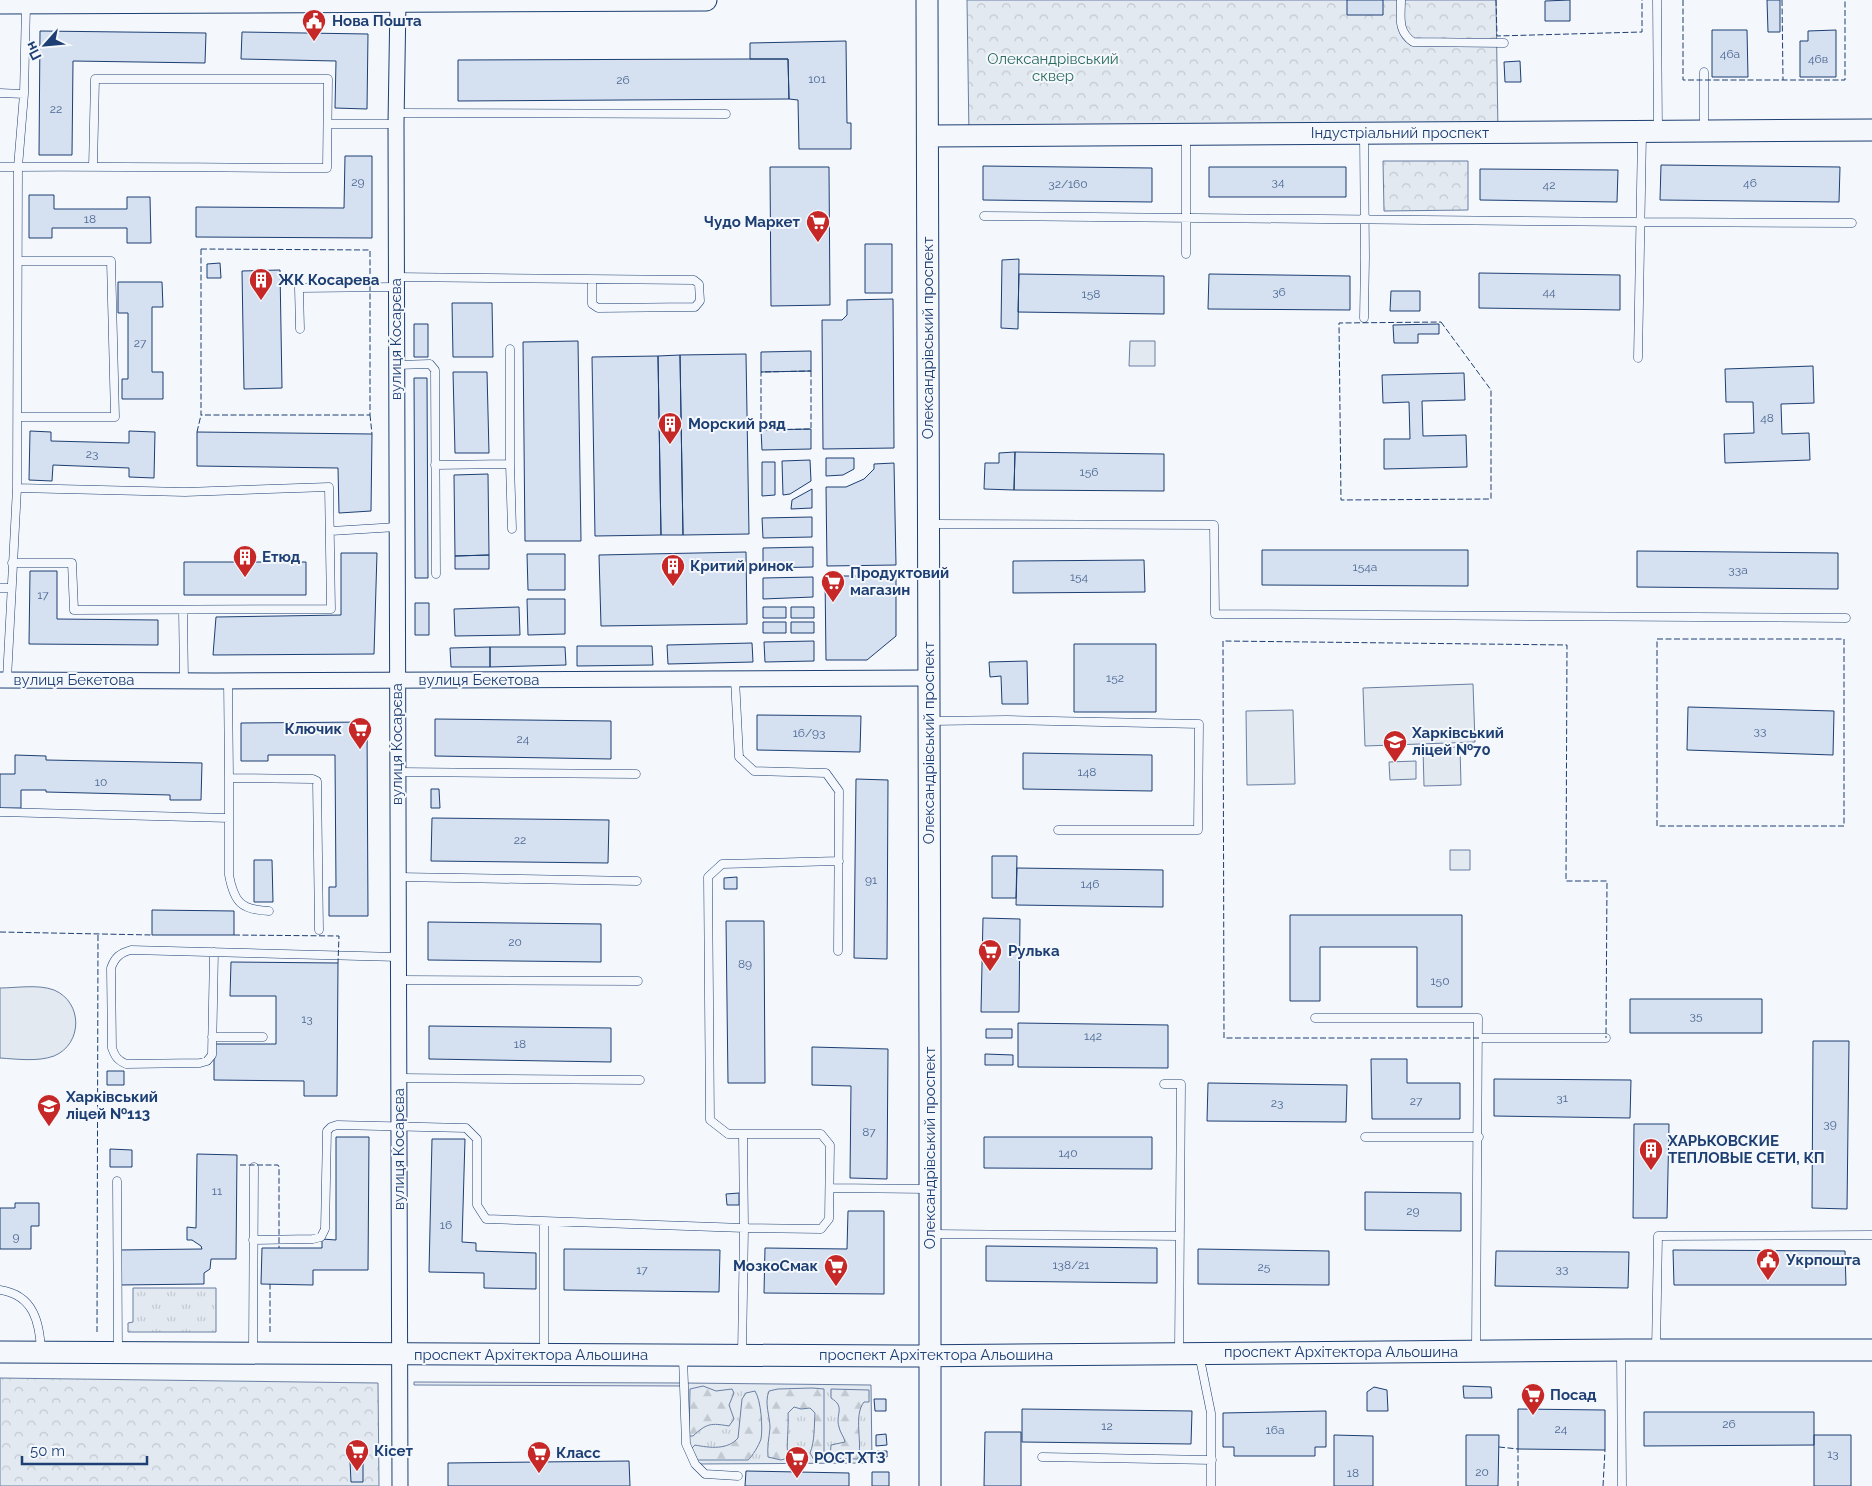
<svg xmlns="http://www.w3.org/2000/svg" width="1872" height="1486" font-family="Raleway,sans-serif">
  <defs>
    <pattern id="grass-tufts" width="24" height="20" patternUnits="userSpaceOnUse" patternTransform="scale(1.25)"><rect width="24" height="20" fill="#e3e9f0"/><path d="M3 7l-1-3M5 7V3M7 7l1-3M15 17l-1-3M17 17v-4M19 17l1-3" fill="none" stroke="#c2c9d1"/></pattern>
    <pattern id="forest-firs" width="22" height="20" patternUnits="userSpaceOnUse" patternTransform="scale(1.25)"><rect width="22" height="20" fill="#e3e9f0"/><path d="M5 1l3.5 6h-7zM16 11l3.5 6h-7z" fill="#c2c9d1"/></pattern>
    <pattern id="park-crowns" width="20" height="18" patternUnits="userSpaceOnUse" patternTransform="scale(1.25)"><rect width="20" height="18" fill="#e3e9f0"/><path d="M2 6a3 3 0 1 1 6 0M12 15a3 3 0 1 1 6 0" fill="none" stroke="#c2c9d1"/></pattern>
  </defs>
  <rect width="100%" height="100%" fill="#f4f7fb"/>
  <path fill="url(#grass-tufts)" stroke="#687fa3" d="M133 1288H216V1332H128V1323L133 1322Z
    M684 1383 871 1385 872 1463 695 1464 686 1444Z"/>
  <path fill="url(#forest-firs)" stroke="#687fa3" d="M703 1386 716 1391 732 1389 734 1393 729 1405 734 1419 729 1426C711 1423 707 1423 693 1436H689L690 1389Z
    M812 1388 824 1389V1459L814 1460 810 1453C815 1441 814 1426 815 1413L810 1408 801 1409 794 1407 788 1413C789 1428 786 1443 788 1458L781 1460 768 1457C767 1447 769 1438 770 1428 770 1416 764 1403 769 1391L778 1389Z
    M831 1389 869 1390V1402H864C853 1416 863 1442 858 1459L830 1458 831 1445 845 1442C844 1436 840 1433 839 1427 835 1414 846 1407 831 1398Z
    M755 1391C761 1400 763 1428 761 1439 759 1445 752 1457 748 1460H697L691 1449 695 1445C710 1448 728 1450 738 1438L742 1399 746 1393Z"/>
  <path fill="url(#park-crowns)" stroke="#687fa3" d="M967 0H1496L1498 133 969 136Z
    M1383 161H1468V210L1384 211Z
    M0 1378 378 1383 379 1486H0Z
    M414 1382 684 1383V1386L414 1385Z"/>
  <path fill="#e3e9f0" stroke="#687fa3" d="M1130 341H1155V366H1129Z
    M1473 684 1475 742 1365 746 1363 688Z
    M1293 710 1295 784 1247 785 1246 711Z
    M1460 747 1461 785 1424 786 1423 748Z
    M1416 761V779L1390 780 1389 762Z
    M1450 850H1470V870H1450Z
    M0 988C16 988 38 984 54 990 83 1002 83 1044 54 1056 38 1062 16 1059 0 1058Z"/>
  <path fill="#d5e0f0" stroke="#1d3f73" d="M1347 0H1383V15H1347Z
    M1570 0V21H1545V1Z
    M1767 0H1780V32H1768Z
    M1712 30H1747L1748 77H1712Z
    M1836 30V77H1800V41H1808V31Z
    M40 31 206 33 205 63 73 61 72 155H39Z
    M242 32 368 34 367 109 335 108 336 61 241 59Z
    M846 41 847 123H851V149H799L798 100 789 99 788 59H750V43Z
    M750 59H788L789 99 458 101V60Z
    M1520 61 1521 82H1505L1504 62Z
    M345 156H372V238L196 237V207L344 208Z
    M1661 165 1840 167 1839 202 1660 200Z
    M983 166 1152 168V202L983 200Z
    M770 167H829L830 305 771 306Z
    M1209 167H1346V197H1209Z
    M1480 169 1618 170 1617 202 1480 200Z
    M29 195H54V209H127V197H150L151 243H127V228H52V238H29Z
    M865 244H892V293H865Z
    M1019 259 1018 329 1001 328 1002 260Z
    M220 263 221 278H207V264Z
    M280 270 282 388 244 389 242 271Z
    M1479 273 1620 275V310L1479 308Z
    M1019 274 1164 276V314L1018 312Z
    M1209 274 1350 276V310L1208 309Z
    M118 282H162L163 307H152V372H163V399H122V379H128V313H118Z
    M1391 291H1420V311H1390Z
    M893 299 894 448 823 449 822 320H842L847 315V300Z
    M452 303H492L493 357H453Z
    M414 324H428V357H414Z
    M1439 324V334H1418V343H1394L1393 325Z
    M578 341 581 541H525L523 342Z
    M811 351V371L761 372V352Z
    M746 354 749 534 683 535 680 355Z
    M680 355 683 535H661L658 356Z
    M658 356 661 535 595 536 592 357Z
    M1813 366 1814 403 1781 404 1782 434 1809 433 1810 460 1725 463 1724 434 1754 433 1753 402H1726L1725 369Z
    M453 372H487L489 453H455Z
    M1464 373 1465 400 1422 401 1423 436 1466 435 1467 467 1384 469V439H1410L1409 402 1383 403 1382 375Z
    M414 378H427L428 578H415Z
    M811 429V449L762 450 761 430Z
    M30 431 51 432V441L129 443V431L155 432 154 478 129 477V468L53 465 52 481 29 480Z
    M197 432 372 434 371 511 339 513 338 468 197 466Z
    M1015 452 1164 454V491L1014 490Z
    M1015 452 1014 490 984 489 985 463H999V453Z
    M826 458H854V469L843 475 826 476Z
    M810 460 811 481 790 494 783 495 782 461Z
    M762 462H775V495L762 496Z
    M894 463 896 565 827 566 826 487H846L864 479 874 469V464Z
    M488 474 489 555 455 556 454 475Z
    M812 489V508L791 509 792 500Z
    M812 517V537L763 538 762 518Z
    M813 547V567L763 568V548Z
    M1262 550H1468V586L1262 585Z
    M1637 551 1838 553V589L1637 587Z
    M746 552 747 624 601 626 599 555Z
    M341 553H377L374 654 213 655 216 617 341 615Z
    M527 554H565V590H528Z
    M489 555V569H455V556Z
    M1144 560 1145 592 1013 593V561Z
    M184 562H306V595H184Z
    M30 571H57V619L158 620V645L29 644Z
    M825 576H896V636L867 660H826Z
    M813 577V597L763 599V578Z
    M527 599H565V634L528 635Z
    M415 603H429V635H415Z
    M519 607 520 635 455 636 454 609Z
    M763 607H786V618H763Z
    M791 607H814V618H791Z
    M763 622H786V633H763Z
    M791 622H814V633H791Z
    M814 641V661L765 662 764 642Z
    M752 643 753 662 668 664 667 645Z
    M1074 644H1156V712H1074Z
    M577 646H652L653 665 577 666Z
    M490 647H565L566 665 490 667Z
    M490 647V667H451L450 648Z
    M1027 661 1028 704H1002L1001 676 990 677 989 662Z
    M1688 707 1834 711 1833 755 1687 750Z
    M757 715 861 716 860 752 757 750Z
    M435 719 611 721V759L435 756Z
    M367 722 368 916H329V887H336L335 755H268V761H241V723Z
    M1023 753 1152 755V791L1023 789Z
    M15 755 46 756V760L202 763 201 800H170V795L46 792V790H21V808H0V774H15Z
    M856 779 888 780 887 959 854 958Z
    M431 789H439L440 808H431Z
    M432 818 609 820 608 863 431 861Z
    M992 856H1017L1016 898H992Z
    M254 860H272L273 902H254Z
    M1017 868 1163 870V907L1016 905Z
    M737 877V889H724V878Z
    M152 910 234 911V935H152Z
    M1290 915H1462V1007H1417V947H1320V1001H1290Z
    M983 918 1020 919 1019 1012H981Z
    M726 921H764L765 1083H728Z
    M428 922 601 924V962L428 960Z
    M231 962 338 963 337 1096H304V1081L214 1080V1044H276V996H230Z
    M1630 999H1762V1033H1630Z
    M1018 1023 1168 1025V1068L1018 1067Z
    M429 1026 611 1028V1062L429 1059Z
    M986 1029H1012V1038H986Z
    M1813 1041H1849L1847 1209 1812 1208Z
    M812 1047 888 1049 887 1179 850 1178 851 1086 812 1085Z
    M985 1054 1013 1055V1065H985Z
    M1371 1059H1407V1083H1460V1119H1372Z
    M107 1071H124V1085H107Z
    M1494 1079 1631 1080 1630 1118 1494 1116Z
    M1208 1083 1347 1085 1346 1122 1207 1121Z
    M1634 1124H1669L1667 1218H1633Z
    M336 1137H369L368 1270H313V1285L261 1284 262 1248H322V1239L336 1240Z
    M984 1137H1152V1169L984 1168Z
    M432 1139H465L462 1242 476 1243V1251L536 1253V1289L484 1288V1273L429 1272Z
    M110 1149 132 1150V1167H110Z
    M197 1154 237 1155 236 1259H211L210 1269 204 1273V1284L119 1285 118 1250 202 1249 201 1246 192 1240H187V1227L196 1228Z
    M1365 1192 1461 1193V1231L1365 1230Z
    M739 1193V1205H727L726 1194Z
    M15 1203H39V1226H31V1249H0V1208H15Z
    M848 1211H884V1294L764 1293 765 1248 847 1249Z
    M986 1246 1157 1248V1283L986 1281Z
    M564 1249 720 1250 719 1292 564 1290Z
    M1198 1249 1329 1251V1285L1198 1284Z
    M1673 1250 1845 1251 1846 1285H1674Z
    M1496 1251 1629 1252 1628 1288 1495 1286Z
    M1463 1386 1491 1387 1492 1398H1464Z
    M1374 1387 1387 1390 1388 1411H1367V1392Z
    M874 1399H886V1411H875Z
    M1022 1409 1192 1411 1191 1444 1022 1442Z
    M1518 1409 1605 1410V1450L1518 1449Z
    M1326 1411V1447H1315V1456H1234V1447H1223V1413Z
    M1644 1412H1814V1445L1644 1446Z
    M985 1432H1021V1486H984Z
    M886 1434 887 1445 876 1446V1435Z
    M1334 1435 1373 1436V1486H1334Z
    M1466 1435H1499L1498 1486H1466Z
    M1814 1435H1851V1486H1814Z
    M877 1451H887V1457L877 1458Z
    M350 1461H363V1482H351Z
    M629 1461 630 1486H448V1463Z
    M746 1471 849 1473V1486H745Z
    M872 1472H889V1486H872Z"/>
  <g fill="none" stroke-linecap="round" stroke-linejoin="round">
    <g stroke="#1d3f73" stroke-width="9">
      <path id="lane" d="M1401 0C1401 17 1397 31 1413 42L1504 43
        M1657 0 1658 130
        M1704 72V130
        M0 93 24 94
        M396 113 726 114
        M328 124H396
        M1186 136V254
        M0 167C109 166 218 168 327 168L328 79H95L93 167
        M984 216 1640 222 1852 223
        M396 277 694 280 699 284 700 301 695 307 598 308 592 304V280
        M1364 318 1365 257 1364 135
        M300 329 299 288 396 287
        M510 349V464
        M1638 358 1642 134
        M396 365 430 364 435 370 436 574
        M18 417H115L111 261H18
        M435 465 510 464 512 529
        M931 524 1214 525 1215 614 1846 618
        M331 531 397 527
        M12 563H72L74 610 331 609 329 487 185 492 17 488
        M0 588H11
        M183 610 184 681
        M7 679 17 488 18 167 24 94 26 5
        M735 679 739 757 754 771 826 773 839 791 838 951
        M228 681 229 778 313 779 317 781 319 930
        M931 721 1007 720 1199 724 1198 830H1058
        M398 772 636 774
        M229 778V875C234 902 241 910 269 911
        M0 812 229 818
        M398 877 637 881
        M214 952 212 1055 207 1061 200 1063 126 1064C117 1060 115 1056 112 1048L111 968C115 957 120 953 131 950 220 952 309 954 398 957
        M399 980 638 981
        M1315 1018H1478L1476 1349
        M212 1037H263
        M1478 1038H1606
        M399 1078 640 1080
        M1164 1084H1181L1179 1351
        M743 1134 744 1228
        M1365 1137H1479
        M117 1181 118 1351
        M830 1188 928 1189
        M544 1222V1352
        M932 1234 1180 1236
        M253 1240 313 1239 321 1237 325 1229 327 1131 331 1127 337 1125 466 1128 477 1139V1205L486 1219 744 1228 821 1229 829 1219 830 1145 821 1134H728L710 1120 708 877 722 864 839 861
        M0 1290C34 1295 40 1323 41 1352
        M1656 1350 1658 1236 1872 1235
        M1621 1351 1622 1486
        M253 1353 254 1167
        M1199 1354 1211 1413V1486
        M742 1355 744 1228H748
        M683 1357 686 1444 695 1464 705 1474 738 1476
        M1042 1457 1212 1460"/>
    </g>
    <g stroke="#1d3f73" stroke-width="17">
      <path id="street" d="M398 1 396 124 400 1486
        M0 680 215 681 929 678"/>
    </g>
    <g stroke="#1d3f73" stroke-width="23">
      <path id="secondary" d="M927 0 930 1057V1486
        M0 3 706 0
        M928 136 1872 130
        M0 1352 904 1356 1628 1350H1872"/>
    </g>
    <use href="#lane" stroke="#f4f7fb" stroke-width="8"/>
    <use href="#street" stroke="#f4f7fb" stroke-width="15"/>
    <use href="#secondary" stroke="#f4f7fb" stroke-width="21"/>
    <path stroke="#1d3f73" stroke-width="1" stroke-dasharray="6 2.5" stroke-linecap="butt" d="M1496 0 1497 36 1642 32V0
      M1683 0V80H1845V0
      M1782 0 1783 80
      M201 249 370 250V415H201Z
      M1441 322 1491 390V499L1341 500 1339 323Z
      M811 371V429L761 430V372Z
      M370 415 372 434
      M197 432 201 415
      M1657 639H1844V826H1657Z
      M0 932 152 935
      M234 935 339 936 338 963
      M1479 1038H1224L1223 641 1567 645 1566 881H1607L1606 1038
      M240 1165H278L279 1167V1248
      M97 1332 98 934
      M270 1332V1284
      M1499 1447 1518 1449V1486
      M1603 1486 1605 1450"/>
  </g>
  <defs>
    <g id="civic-pin" transform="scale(1.25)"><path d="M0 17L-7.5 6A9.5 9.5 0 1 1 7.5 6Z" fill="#c62828" stroke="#f4f7fb"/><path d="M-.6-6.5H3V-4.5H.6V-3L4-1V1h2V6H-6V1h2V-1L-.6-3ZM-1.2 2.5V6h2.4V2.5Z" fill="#fff"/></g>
    <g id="supermarket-pin" transform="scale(1.25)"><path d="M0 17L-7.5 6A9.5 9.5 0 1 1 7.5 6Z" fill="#c62828" stroke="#f4f7fb"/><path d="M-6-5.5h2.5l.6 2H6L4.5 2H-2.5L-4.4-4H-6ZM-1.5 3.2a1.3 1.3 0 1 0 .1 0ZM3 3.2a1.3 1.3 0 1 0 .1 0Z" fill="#fff"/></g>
    <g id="building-pin" transform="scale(1.25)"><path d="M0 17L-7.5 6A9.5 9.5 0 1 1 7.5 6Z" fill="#c62828" stroke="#f4f7fb"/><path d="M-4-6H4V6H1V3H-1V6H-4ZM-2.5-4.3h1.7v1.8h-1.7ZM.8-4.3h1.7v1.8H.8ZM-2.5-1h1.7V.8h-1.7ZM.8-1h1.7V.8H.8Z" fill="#fff"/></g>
    <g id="school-pin" transform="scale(1.25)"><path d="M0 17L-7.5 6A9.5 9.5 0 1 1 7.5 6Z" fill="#c62828" stroke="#f4f7fb"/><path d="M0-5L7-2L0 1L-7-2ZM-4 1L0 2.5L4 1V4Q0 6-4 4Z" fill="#fff"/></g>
  </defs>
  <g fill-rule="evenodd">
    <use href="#civic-pin" x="314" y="21"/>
    <use href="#supermarket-pin" x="818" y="222"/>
    <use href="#building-pin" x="261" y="280"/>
    <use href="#building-pin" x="670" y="424"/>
    <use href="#building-pin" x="245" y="557"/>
    <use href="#building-pin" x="673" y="566"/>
    <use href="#supermarket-pin" x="833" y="582"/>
    <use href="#supermarket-pin" x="360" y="729"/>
    <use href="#school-pin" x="1395" y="742"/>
    <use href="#supermarket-pin" x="990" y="951"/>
    <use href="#school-pin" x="49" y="1106"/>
    <use href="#building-pin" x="1651" y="1150"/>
    <use href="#civic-pin" x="1768" y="1260"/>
    <use href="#supermarket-pin" x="836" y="1266"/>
    <use href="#supermarket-pin" x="1533" y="1395"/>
    <use href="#supermarket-pin" x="357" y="1451"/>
    <use href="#supermarket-pin" x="539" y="1453"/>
    <use href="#supermarket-pin" x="797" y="1458"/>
  </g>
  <g text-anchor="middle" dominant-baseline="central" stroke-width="4" stroke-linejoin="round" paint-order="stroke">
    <g font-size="12" fill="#4b6792">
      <text x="1730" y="54">46а</text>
      <text x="1818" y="59">46в</text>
      <text x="817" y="79">101</text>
      <text x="623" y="80">26</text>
      <text x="56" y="109">22</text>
      <text x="358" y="182">29</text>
      <text x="1278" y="182">34</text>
      <text x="1750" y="183">46</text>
      <text x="1068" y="184">32/160</text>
      <text x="1549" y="185">42</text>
      <text x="90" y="219">18</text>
      <text x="1279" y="292">36</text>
      <text x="1549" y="292">44</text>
      <text x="1091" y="294">158</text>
      <text x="140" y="343">27</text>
      <text x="1767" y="418">48</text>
      <text x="92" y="454">23</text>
      <text x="1089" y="472">156</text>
      <text x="1365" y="567">154а</text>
      <text x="1738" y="570">33а</text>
      <text x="1079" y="577">154</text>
      <text x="43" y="595">17</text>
      <text x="1115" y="678">152</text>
      <text x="1760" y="731">33</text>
      <text x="809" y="733">16/93</text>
      <text x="523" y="739">24</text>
      <text x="1087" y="772">148</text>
      <text x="101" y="782">10</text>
      <text x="520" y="840">22</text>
      <text x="871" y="880">91</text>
      <text x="1090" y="884">146</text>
      <text x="515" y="942">20</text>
      <text x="745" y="964">89</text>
      <text x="1440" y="981">150</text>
      <text x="1696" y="1016">35</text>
      <text x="307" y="1019">13</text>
      <text x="1093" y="1036">142</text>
      <text x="520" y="1044">18</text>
      <text x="1562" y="1098">31</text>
      <text x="1416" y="1101">27</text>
      <text x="1277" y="1103">23</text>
      <text x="1830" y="1124">39</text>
      <text x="869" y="1132">87</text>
      <text x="1068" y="1153">140</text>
      <text x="217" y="1191">11</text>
      <text x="1413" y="1211">29</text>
      <text x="446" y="1225">16</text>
      <text x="16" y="1237">9</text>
      <text x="1071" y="1265">138/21</text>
      <text x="1264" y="1267">25</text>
      <text x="1562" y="1269">33</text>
      <text x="642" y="1270">17</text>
      <text x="1729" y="1424">26</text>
      <text x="1107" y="1426">12</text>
      <text x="1561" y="1429">24</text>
      <text x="1275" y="1430">16а</text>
      <text x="1833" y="1454">13</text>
      <text x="1482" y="1472">20</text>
      <text x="1353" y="1473">18</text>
    </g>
    <g font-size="15" font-weight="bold" fill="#1d3f73" stroke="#f4f7fb" text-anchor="start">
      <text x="332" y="21">Нова Пошта</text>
      <text x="800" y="222" text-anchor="end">Чудо Маркет</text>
      <text x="278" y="280">ЖК Косарева</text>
      <text x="688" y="424">Морский ряд</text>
      <text x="262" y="557">Етюд</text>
      <text x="690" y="566">Критий ринок</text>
      <text x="850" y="573">Продуктовий<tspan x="850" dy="17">магазин</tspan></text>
      <text x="342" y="729" text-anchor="end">Ключик</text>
      <text x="1412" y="733">Харківський<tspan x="1412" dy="17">ліцей №70</tspan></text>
      <text x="1008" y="951">Рулька</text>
      <text x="66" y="1097">Харківський<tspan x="66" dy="17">ліцей №113</tspan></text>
      <text x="1668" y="1141">ХАРЬКОВСКИЕ<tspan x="1668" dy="17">ТЕПЛОВЫЕ СЕТИ, КП</tspan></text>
      <text x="1786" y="1260">Укрпошта</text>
      <text x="818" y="1266" text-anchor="end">МозкоСмак</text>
      <text x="1550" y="1395">Посад</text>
      <text x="374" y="1451">Кісет</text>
      <text x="556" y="1453">Класс</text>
      <text x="814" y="1458">РОСТ ХТЗ</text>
    </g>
    <g font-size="15" fill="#2c6c60" stroke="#f4f7fb">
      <text x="1053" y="59">Олександрівський<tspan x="1053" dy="17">сквер</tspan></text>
    </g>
    <g font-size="15" fill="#1d3f73" stroke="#f4f7fb">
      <text x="1400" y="133">Індустріальний проспект</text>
      <text transform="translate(928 338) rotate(-90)">Олександрівський проспект</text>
      <text transform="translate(396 339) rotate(-90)">вулиця Косарєва</text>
      <text x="74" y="680">вулиця Бекетова</text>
      <text x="479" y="680">вулиця Бекетова</text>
      <text transform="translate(929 743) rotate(-90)">Олександрівський проспект</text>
      <text transform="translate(397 744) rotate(-90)">вулиця Косарєва</text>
      <text transform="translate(930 1148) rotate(-90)">Олександрівський проспект</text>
      <text transform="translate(399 1149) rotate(-90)">вулиця Косарєва</text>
      <text x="1341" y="1352">проспект Архітектора Альошина</text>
      <text x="531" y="1355">проспект Архітектора Альошина</text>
      <text x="936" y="1355">проспект Архітектора Альошина</text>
    </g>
  </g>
  <g transform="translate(45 45) rotate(243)" stroke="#f4f7fb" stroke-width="4" paint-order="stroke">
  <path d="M0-4L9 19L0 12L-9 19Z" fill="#1d3f73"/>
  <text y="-8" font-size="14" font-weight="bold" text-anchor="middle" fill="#1d3f73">Пн</text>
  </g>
  <path d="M22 1456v8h125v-8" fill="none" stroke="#1d3f73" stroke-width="2.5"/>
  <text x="30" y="1456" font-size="15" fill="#1d3f73" stroke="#f4f7fb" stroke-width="4" paint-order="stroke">50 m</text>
</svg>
